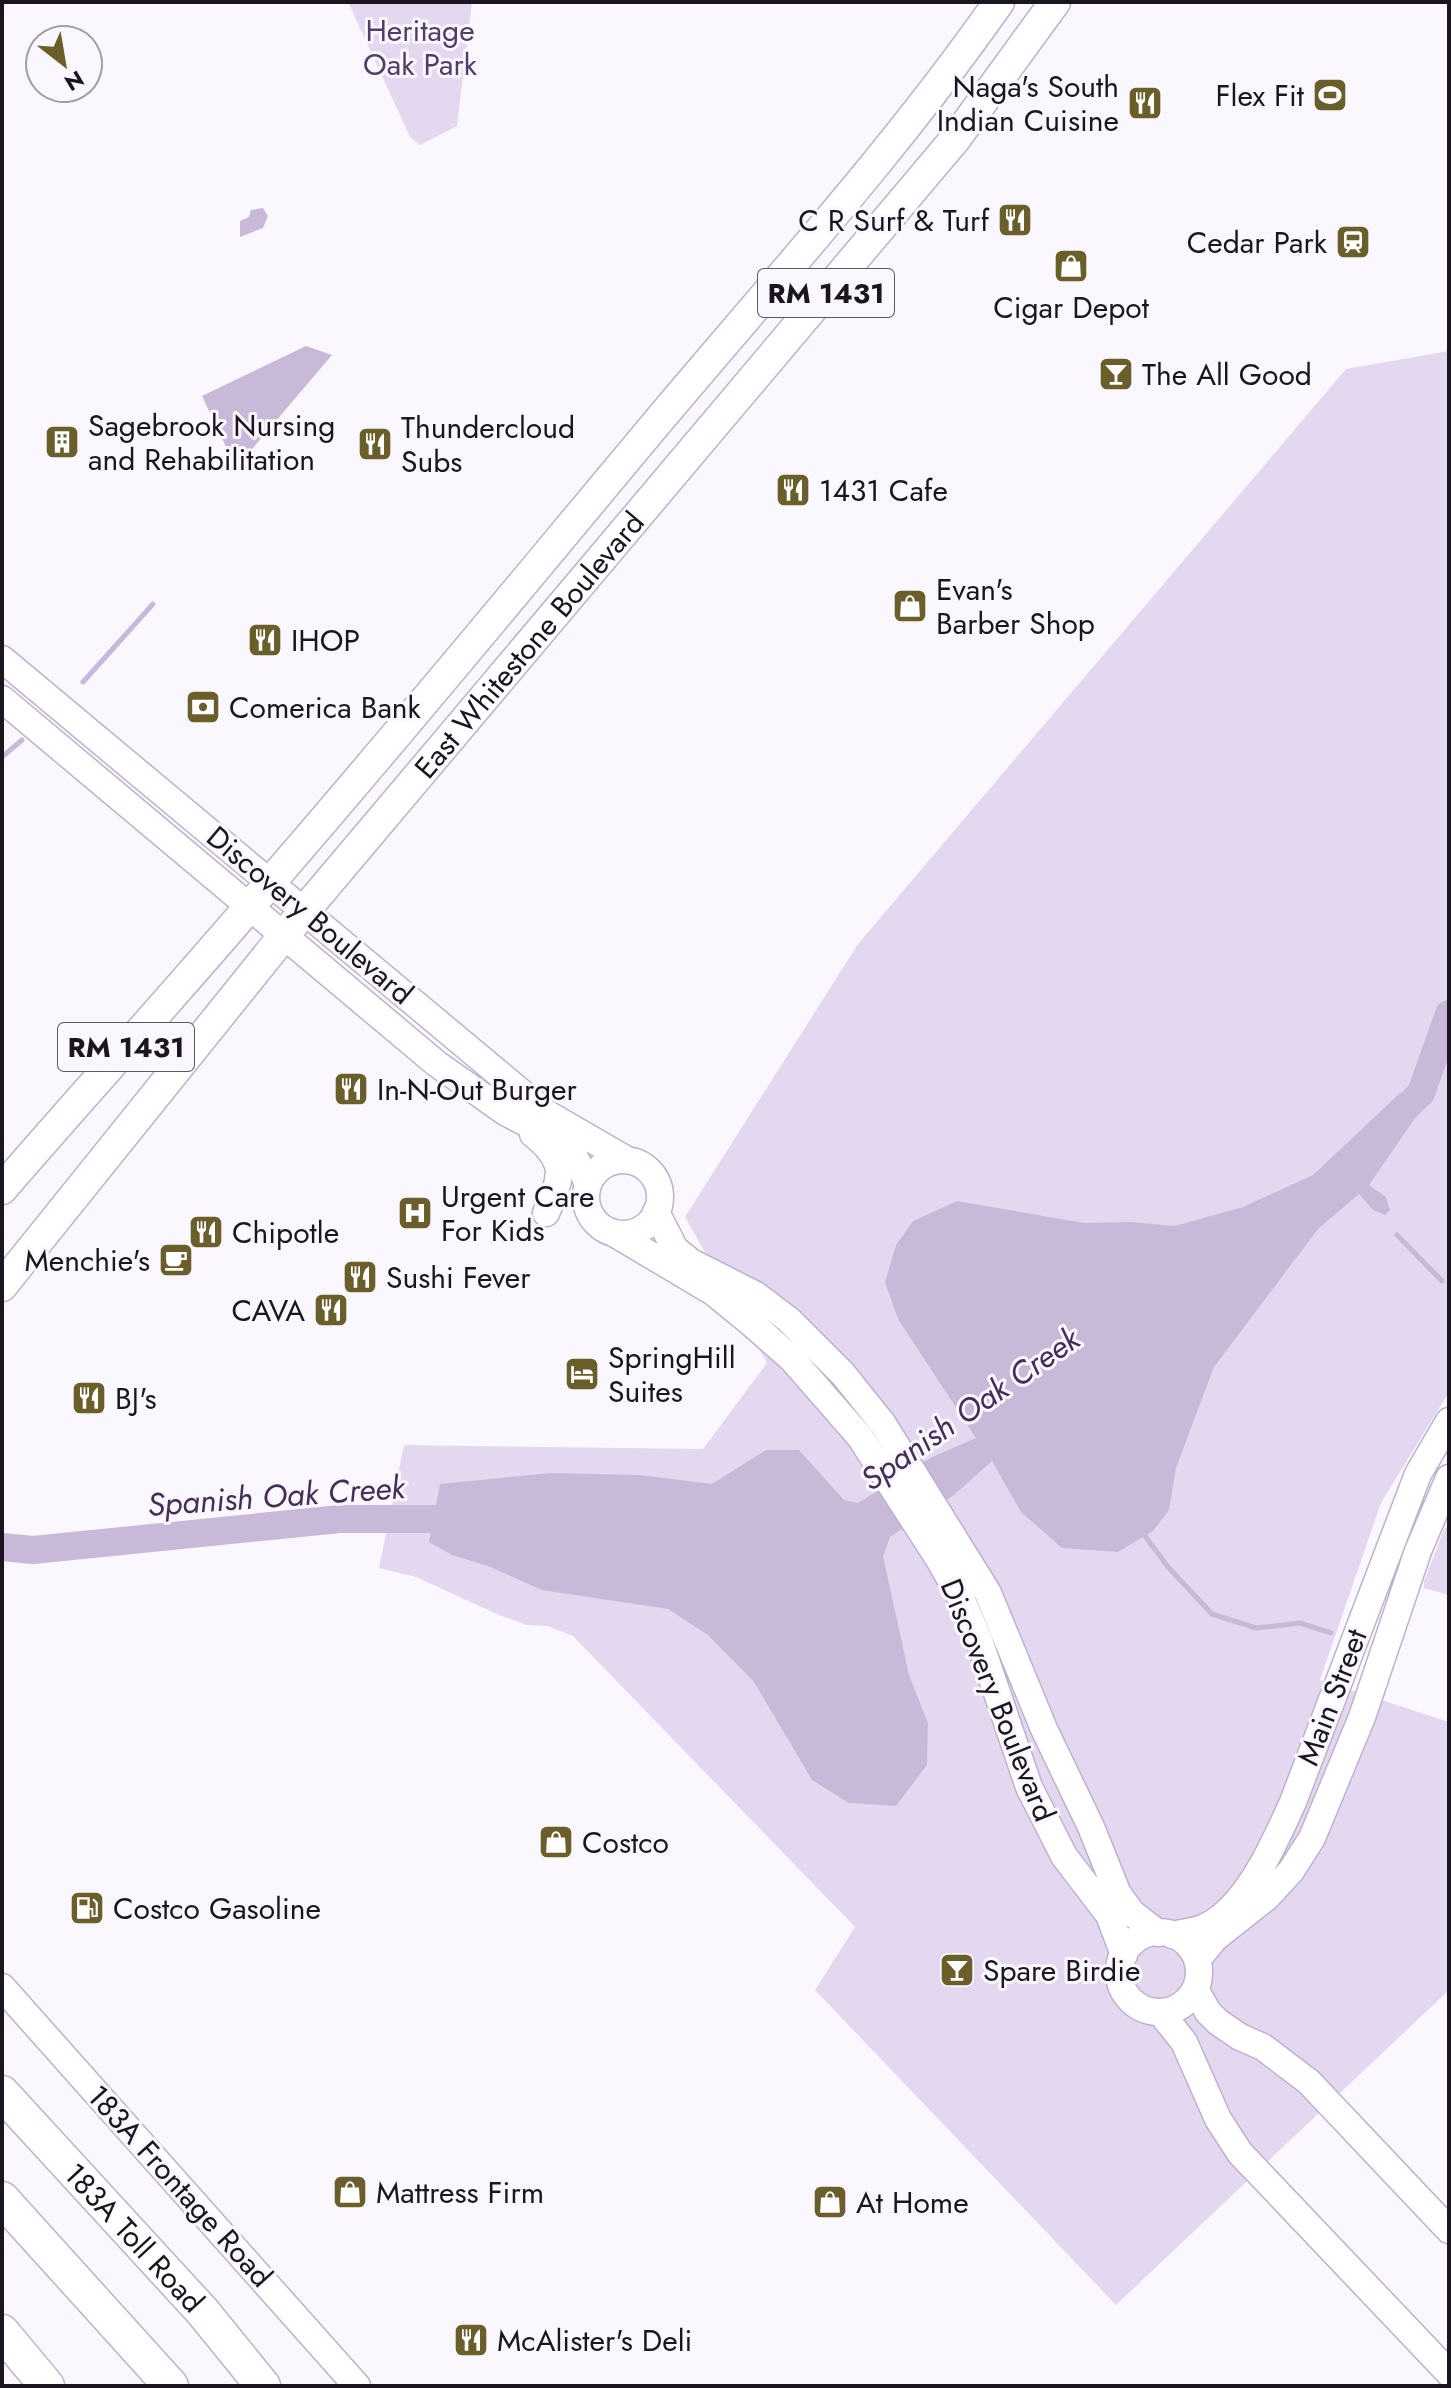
<svg xmlns="http://www.w3.org/2000/svg" width="1451" height="2388" font-family="Jost,sans-serif">
  <rect width="100%" height="100%" fill="#faf8fe"/>
  <path fill="#e4d8f1" d="M348 2H472L457 126 420 145 410 137Z
    M1449 351V1392L1381 1503 1320 1680 1449 1722V1990L1116 2305 815 1990 855 1927 573 1636 547 1626 527 1625 499 1615 416 1577 379 1568 404 1445 703 1449 767 1363 685 1217 858 944 1346 369Z
    M1445 1527 1449 1529V1595L1424 1588V1581Z"/>
  <path fill="#c8b9d8" d="M263 208 268 216 263 228 240 237V221L249 217 251 210Z
    M306 346 332 355 236 468 202 396Z
    M1406 1093 1412 1095 1421 1093 1422 1108 1369 1185 1386 1197 1390 1210 1385 1215 1373 1210 1359 1194 1318 1229 1214 1367 1176 1468 1169 1510 1153 1531 1118 1552 1062 1548 1021 1512 992 1461 954 1495 890 1537 883 1556 909 1675 928 1723 927 1765 896 1806 849 1803 812 1780 754 1682 708 1635 668 1609 542 1590 488 1566 452 1555 429 1542 440 1484 551 1473 639 1475 712 1484 766 1450H799L844 1500 858 1503 930 1458 976 1438 898 1319 885 1282 896 1245 913 1221 957 1201 1084 1223 1130 1222 1175 1226 1243 1207 1313 1175 1399 1094Z"/>
  <g fill="none" stroke-linecap="round" stroke-linejoin="round">
    <path stroke="#c8b9d8" stroke-width="5" d="M83 682 153 604
      M2 757 22 740
      M1397 1235 1442 1281
      M1145 1536 1168 1567 1212 1614 1256 1628 1300 1623 1331 1633"/>
    <path stroke="#c8b9d8" stroke-width="28" d="M1395 1118 1421 1093 1449 1014
      M2 1547 33 1550 340 1519H440L469 1527"/>
    <g stroke="#beb1cd" stroke-width="29">
      <path id="secondary" d="M2 659 546 1113 627 1160
        M2 699 437 1064 505 1112 564 1143 572 1152 588 1183
        M533 1134C568 1162 562 1177 546 1213
        M586 1197a37 37 0 1 1 74 0a37 37 0 1 1-74 0Z
        M656 1212 675 1249 691 1262 756 1295 789 1320 843 1374 883 1424 988 1593 1044 1729 1091 1827 1118 1894 1132 1913 1158 1933
        M612 1232 713 1292 751 1323 792 1359 860 1437 940 1561 962 1600 979 1640 1029 1787 1064 1856 1109 1915 1124 1955
        M1119 1972a40 40 0 1 1 80 0a40 40 0 1 1-80 0Z
        M1172 1935C1182 1933 1194 1931 1203 1928 1246 1910 1275 1842 1293 1802L1418 1474 1449 1421
        M1197 1960 1215 1938 1267 1897 1291 1871 1312 1838 1362 1717 1418 1551 1449 1478
        M2 1987 357 2386
        M1195 1989 1208 2012 1218 2022 1240 2037 1263 2047 1309 2082 1449 2230
        M1160 2012 1184 2042 1218 2119 1240 2153 1449 2373"/>
    </g>
    <g stroke="#beb1cd" stroke-width="33">
      <g id="primary">
        <path d="M2 1189C92 1085 185 983 274 878 405 727 532 572 660 419 775 282 896 149 999 2"/>
        <path id="s1" d="M2 1286 285 934 956 138 1055 2"/>
      </g>
    </g>
    <g stroke="#beb1cd" stroke-width="37">
      <g id="highway">
        <path id="s2" d="M2 2093 203 2312 263 2386"/>
        <path d="M2 2199 171 2386"/>
        <path d="M2 2332 47 2386"/>
      </g>
    </g>
    <use href="#secondary" stroke="#fff" stroke-width="26"/>
    <use href="#primary" stroke="#fff" stroke-width="30"/>
    <use href="#highway" stroke="#fff" stroke-width="34"/>
  </g>
  <defs>
    <g id="stadium-square" transform="scale(1.8)"><rect x="-9" y="-9" width="18" height="18" rx="4" fill="#6a5e2b" stroke="#faf8fe"/><path d="M0-5a6.5 5 0 1 0 0 10a6.5 5 0 1 0 0-10ZM-3.5-1.8h7v3.6h-7Z" fill="#fff"/></g>
    <g id="restaurant-square" transform="scale(1.8)"><rect x="-9" y="-9" width="18" height="18" rx="4" fill="#6a5e2b" stroke="#faf8fe"/><path d="M-5-6h1v4h1v-4h1v4h1v-4h1v5L-1.5 .5V6h-2V.5L-5-1ZM5-6V6H3V1.5H1.5Q1.5-4 5-6Z" fill="#fff"/></g>
    <g id="station-square" transform="scale(1.8)"><rect x="-9" y="-9" width="18" height="18" rx="4" fill="#6a5e2b" stroke="#faf8fe"/><path d="M-3-6H3Q5-6 5-4V2Q5 4 3 4L4.5 6H3L1.5 4h-3L-3 6H-4.5L-3 4Q-5 4-5 2V-4Q-5-6-3-6ZM-3.5-4v3h7v-3ZM-3.5 1v1.5H-2V1ZM2 1v1.5H3.5V1Z" fill="#fff"/></g>
    <g id="shop-square" transform="scale(1.8)"><rect x="-9" y="-9" width="18" height="18" rx="4" fill="#6a5e2b" stroke="#faf8fe"/><path d="M-5-2.5h2.3a2.7 3.5 0 0 1 5.4 0H5L5.5 6h-11ZM-1.5-2.5h3a1.5 2.3 0 0 0-3 0Z" fill="#fff"/></g>
    <g id="bar-square" transform="scale(1.8)"><rect x="-9" y="-9" width="18" height="18" rx="4" fill="#6a5e2b" stroke="#faf8fe"/><path d="M-6-5H6L.8 .8V4.5H3.5V6h-7V4.5H-.8V.8Z" fill="#fff"/></g>
    <g id="building-square" transform="scale(1.8)"><rect x="-9" y="-9" width="18" height="18" rx="4" fill="#6a5e2b" stroke="#faf8fe"/><path d="M-4-6H4V6H1V3H-1V6H-4ZM-2.5-4.3h1.7v1.8h-1.7ZM.8-4.3h1.7v1.8H.8ZM-2.5-1h1.7V.8h-1.7ZM.8-1h1.7V.8H.8Z" fill="#fff"/></g>
    <g id="bank-square" transform="scale(1.8)"><rect x="-9" y="-9" width="18" height="18" rx="4" fill="#6a5e2b" stroke="#faf8fe"/><path d="M-6-4H6V4H-6ZM0-2.3a2.3 2.3 0 1 0 0 4.6a2.3 2.3 0 1 0 0-4.6Z" fill="#fff"/></g>
    <g id="hospital-square" transform="scale(1.8)"><rect x="-9" y="-9" width="18" height="18" rx="4" fill="#6a5e2b" stroke="#faf8fe"/><path d="M-5-5h3v3.5h4V-5h3V5h-3V1.5h-4V5h-3Z" fill="#fff"/></g>
    <g id="cafe-square" transform="scale(1.8)"><rect x="-9" y="-9" width="18" height="18" rx="4" fill="#6a5e2b" stroke="#faf8fe"/><path d="M-5.5-4.5H6V0H3Q3 3.5 0 3.5H-2.5Q-5.5 3.5-5.5 0ZM3-3.2v2h1.7v-2ZM-6 4.5H4V6H-6Z" fill="#fff"/></g>
    <g id="hotel-square" transform="scale(1.8)"><rect x="-9" y="-9" width="18" height="18" rx="4" fill="#6a5e2b" stroke="#faf8fe"/><path d="M-6-4.5h1.5V1H6V5H4.5V3h-9V5H-6ZM-4 0a1.8 1.8 0 1 1 3.6 0ZM.5 0V-2.5h3Q6-2.5 6 0Z" fill="#fff"/></g>
    <g id="fuel-square" transform="scale(1.8)"><rect x="-9" y="-9" width="18" height="18" rx="4" fill="#6a5e2b" stroke="#faf8fe"/><path d="M-5.5-6h7V0h2V4h1.3V-2.5L3-4.5l.8-.8L6-3V5H2.5V1h-1V6h-7ZM-4.2-4.7v3.2H.2V-4.7Z" fill="#fff"/></g>
  </defs>
  <g fill-rule="evenodd">
    <use href="#stadium-square" x="1330" y="95"/>
    <use href="#restaurant-square" x="1145" y="103"/>
    <use href="#restaurant-square" x="1015" y="220"/>
    <use href="#station-square" x="1353" y="242"/>
    <use href="#shop-square" x="1071" y="266"/>
    <use href="#bar-square" x="1116" y="374"/>
    <use href="#building-square" x="62" y="442"/>
    <use href="#restaurant-square" x="375" y="444"/>
    <use href="#restaurant-square" x="793" y="490"/>
    <use href="#shop-square" x="910" y="606"/>
    <use href="#restaurant-square" x="265" y="640"/>
    <use href="#bank-square" x="203" y="707"/>
    <use href="#restaurant-square" x="351" y="1089"/>
    <use href="#hospital-square" x="415" y="1213"/>
    <use href="#restaurant-square" x="206" y="1232"/>
    <use href="#cafe-square" x="176" y="1260"/>
    <use href="#restaurant-square" x="360" y="1277"/>
    <use href="#restaurant-square" x="331" y="1310"/>
    <use href="#hotel-square" x="582" y="1374"/>
    <use href="#restaurant-square" x="89" y="1398"/>
    <use href="#shop-square" x="556" y="1842"/>
    <use href="#fuel-square" x="87" y="1908"/>
    <use href="#bar-square" x="957" y="1970"/>
    <use href="#shop-square" x="350" y="2192"/>
    <use href="#shop-square" x="830" y="2202"/>
    <use href="#restaurant-square" x="471" y="2340"/>
  </g>
  <g text-anchor="middle" dominant-baseline="central" stroke-width="6" stroke-linejoin="round" paint-order="stroke">
    <g fill="#faf8fe" stroke="#5d5962" stroke-width="2">
      <rect x="758" y="269" width="136" height="48" rx="6"/>
      <rect x="58" y="1023" width="136" height="48" rx="6"/>
    </g>
    <g font-size="28" font-weight="bold" fill="#1a151f">
      <text x="826" y="293">RM 1431</text>
      <text x="126" y="1047">RM 1431</text>
    </g>
    <g font-size="30" fill="#533d68" stroke="#faf8fe">
      <text x="420" y="30">Heritage<tspan x="420" dy="34">Oak Park</tspan></text>
    </g>
    <g font-size="30" fill="#1a151f" stroke="#faf8fe" text-anchor="start">
      <text x="1119" y="86" text-anchor="end">Naga's South<tspan x="1119" dy="34">Indian Cuisine</tspan></text>
      <text x="1304" y="95" text-anchor="end">Flex Fit</text>
      <text x="989" y="220" text-anchor="end">C R Surf &amp; Turf</text>
      <text x="1327" y="242" text-anchor="end">Cedar Park</text>
      <text x="1071" y="307" text-anchor="middle">Cigar Depot</text>
      <text x="1142" y="374">The All Good</text>
      <text x="88" y="425">Sagebrook Nursing<tspan x="88" dy="34">and Rehabilitation</tspan></text>
      <text x="401" y="427">Thundercloud<tspan x="401" dy="34">Subs</tspan></text>
      <text x="819" y="490">1431 Cafe</text>
      <text x="936" y="589">Evan's<tspan x="936" dy="34">Barber Shop</tspan></text>
      <text x="291" y="640">IHOP</text>
      <text x="229" y="707">Comerica Bank</text>
      <text x="377" y="1089">In-N-Out Burger</text>
      <text x="441" y="1196">Urgent Care<tspan x="441" dy="34">For Kids</tspan></text>
      <text x="232" y="1232">Chipotle</text>
      <text x="150" y="1260" text-anchor="end">Menchie's</text>
      <text x="386" y="1277">Sushi Fever</text>
      <text x="305" y="1310" text-anchor="end">CAVA</text>
      <text x="608" y="1357">SpringHill<tspan x="608" dy="34">Suites</tspan></text>
      <text x="115" y="1398">BJ's</text>
      <text x="582" y="1842">Costco</text>
      <text x="113" y="1908">Costco Gasoline</text>
      <text x="983" y="1970">Spare Birdie</text>
      <text x="376" y="2192">Mattress Firm</text>
      <text x="856" y="2202">At Home</text>
      <text x="497" y="2340">McAlister's Deli</text>
    </g>
    <g font-size="30" fill="#1a151f" stroke="#faf8fe">
      <text stroke="none"><textPath href="#s1" startOffset="830">East Whitestone Boulevard</textPath></text>
      <text transform="translate(310 915) rotate(40)">Discovery Boulevard</text>
      <text transform="translate(1332 1697) rotate(-69)">Main Street</text>
      <text transform="translate(998 1700) rotate(68)">Discovery Boulevard</text>
      <text transform="translate(180 2186) rotate(48)">183A Frontage Road</text>
      <text stroke="none"><textPath href="#s2" startOffset="196">183A Toll Road</textPath></text>
    </g>
    <g font-size="32" font-style="italic" fill="#442e58" stroke="#faf8fe">
      <text transform="translate(970 1409) rotate(-35)">Spanish Oak Creek</text>
      <text transform="translate(276 1496) rotate(-4)">Spanish Oak Creek</text>
    </g>
  </g>
  <rect width="1451" height="2388" fill="none" stroke="#1a151f" stroke-width="8"/>
  <g transform="translate(64 64) rotate(149)"><circle r="38" fill="#faf8fe" stroke="#a09da5" stroke-width="2"/>
  <path d="M0-6L14 30L0 20L-14 30Z" fill="#6a5e2b"/>
  <text y="-12" font-size="22" font-weight="bold" text-anchor="middle" fill="#1a151f">N</text>
  </g>
</svg>
